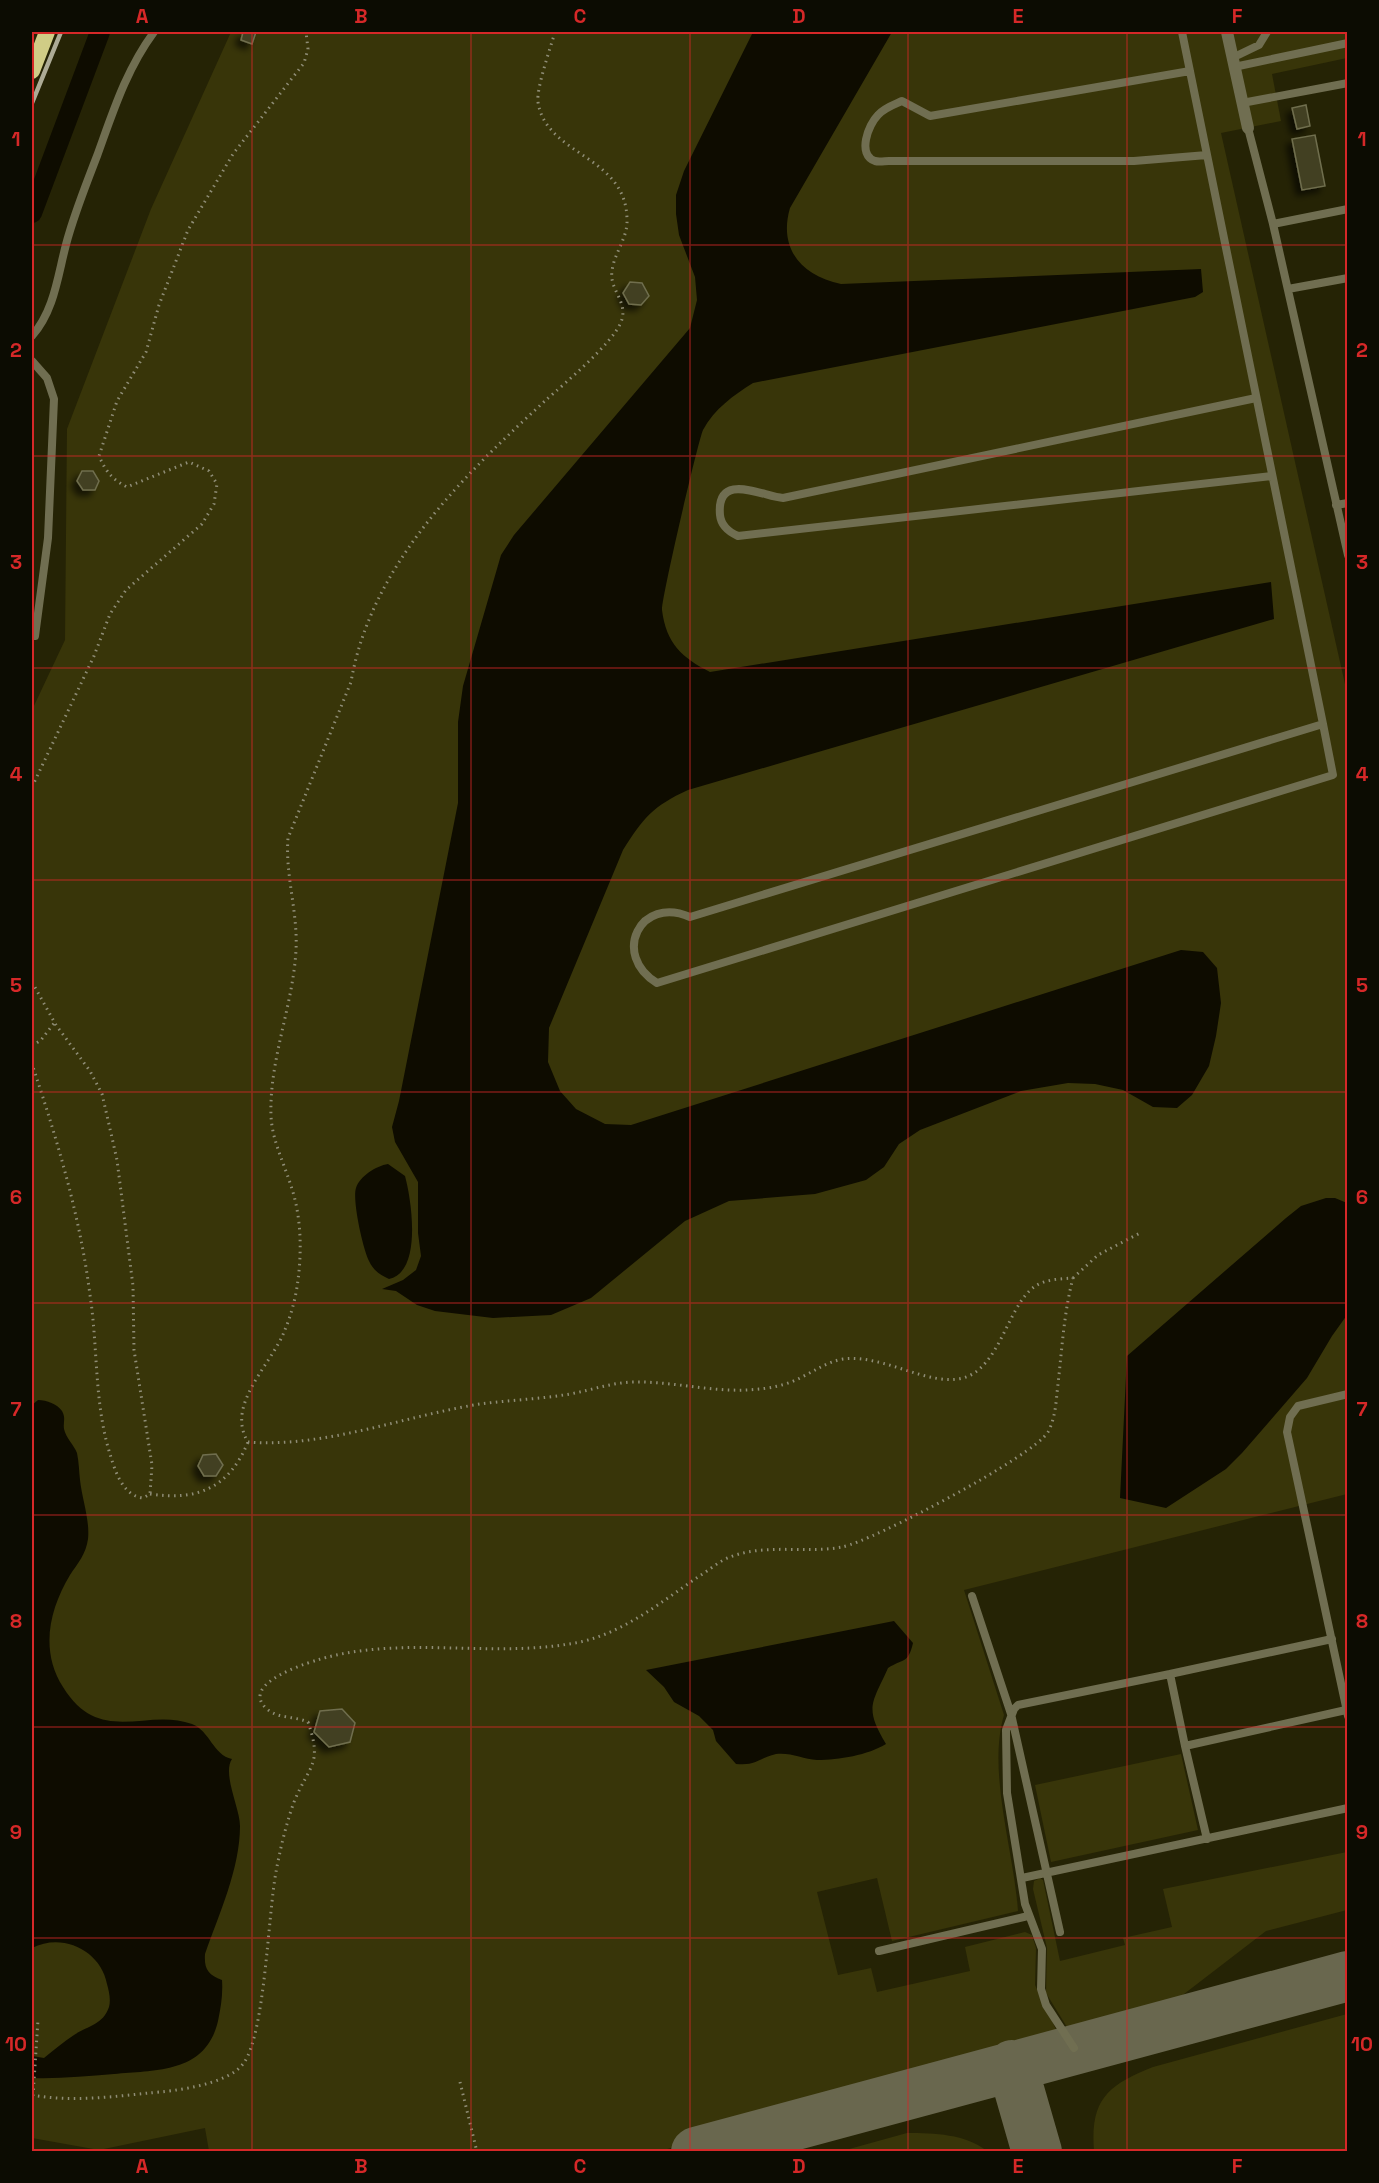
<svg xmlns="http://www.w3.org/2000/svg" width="1379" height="2183" font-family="'Space Grotesk',sans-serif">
  <defs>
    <filter id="shadow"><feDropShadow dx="-5.5" dy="5.5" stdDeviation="3" flood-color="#0009"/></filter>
  </defs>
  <rect width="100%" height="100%" fill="#252305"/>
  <path fill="#383509" d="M231 32H1347V58L1272 74 1281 121 1221 133 1347 693V1494L964 1590 1004 1715C987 1772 1014 1851 1018 1911L892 1941 877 1878 817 1892 838 1975 871 1968 877 1992 970 1971 965 1947 1025 1932 1032 1935 1036 1948 1035 1985 1061 2040 660 2151H209L205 2128 99 2150 32 2138V710L65 640 67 429 151 209Z
    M1181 1754 1198 1830 1051 1862 1035 1785Z
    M1347 1852V1910L1266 1931 1171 2004 1140 2018 1073 2037 1046 1993 1047 1948 1033 1889 1034 1881 1040 1878 1043 1880 1060 1961 1125 1945 1123 1938 1172 1927 1163 1889Z
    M1347 2014V2151H1094C1090 2099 1108 2085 1153 2067Z
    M907 2133C935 2133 965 2134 987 2151H842Z"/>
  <path fill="#0e0c00" d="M753 32H892L790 208C778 249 802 276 841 284L1201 269 1203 292 1195 297 753 383C734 395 714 409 703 430 698 441 661 600 662 610 666 643 682 658 710 672L1271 582 1274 619 688 790C653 806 643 818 623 850L549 1028 548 1062 560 1091 576 1109 605 1124 631 1125 1181 950 1203 952 1217 968 1221 1003 1216 1036 1209 1066 1192 1095 1177 1108 1153 1107 1123 1090 1095 1084 1068 1083 1021 1091 920 1130 899 1144 884 1167 866 1180 815 1194 729 1201 685 1221 591 1298 551 1315 493 1318 435 1311 417 1305 396 1291 382 1289 403 1280 416 1270 421 1256 418 1233V1182L395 1142 392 1127 399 1101 458 803V722L463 686 501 555 514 535 690 328 697 300 695 277 679 235 676 214V195L684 171Z
    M388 1164 405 1176C412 1202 422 1272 389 1279 380 1275 373 1270 369 1261 363 1249 352 1200 356 1188 360 1176 376 1166 388 1164Z
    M1326 1198H1335L1347 1203V1315L1332 1336 1307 1378 1242 1453 1226 1469 1166 1508 1120 1498 1127 1356 1286 1218 1301 1206Z
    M38 1400C47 1400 57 1404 62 1411 66 1418 63 1422 64 1429 66 1438 74 1445 77 1453 79 1462 79 1472 80 1480 82 1499 90 1520 88 1539 86 1554 78 1563 70 1575 49 1610 40 1651 63 1687 100 1747 147 1707 192 1724 210 1731 213 1755 232 1759 222 1774 240 1808 240 1826 240 1869 219 1914 205 1954 204 1969 208 1975 222 1980 223 1994 221 2007 218 2021 206 2073 157 2070 114 2074 86 2076 59 2079 32 2078V2056L44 2058C54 2050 63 2042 74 2035 87 2026 103 2025 109 2007 111 2000 109 1991 107 1984 101 1951 63 1932 32 1948V1405Z
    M894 1621 913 1643C908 1664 904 1658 888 1668 872 1704 864 1707 886 1744 868 1755 839 1760 817 1760 803 1759 790 1752 776 1754 758 1758 758 1766 736 1764L716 1741 713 1730 699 1716 674 1702 664 1687 646 1670Z"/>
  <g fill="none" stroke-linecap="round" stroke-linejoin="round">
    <path stroke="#0e0c00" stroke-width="20" d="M32 213 100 32"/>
    <path stroke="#69674e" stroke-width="50" d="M1012 2065 1037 2152
      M696 2152 1348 1976"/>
  </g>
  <path fill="#424022" stroke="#6f6e4e" stroke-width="1.5" filter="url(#shadow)" d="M243 32H256L252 44 241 40Z
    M1306 105 1310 126 1297 129 1292 108Z
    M1315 135 1325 186 1302 190 1292 139Z
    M630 282 642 283 649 296 641 305 629 304 623 293Z
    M82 471H93L99 481 95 490H83L77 481Z
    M216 1454 223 1465 216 1476H204L198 1466 203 1455Z
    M342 1709 355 1723 350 1742 329 1747 314 1732 320 1711Z"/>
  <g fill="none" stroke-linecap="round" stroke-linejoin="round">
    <path stroke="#8f8d76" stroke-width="3" stroke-dasharray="1.5 4.5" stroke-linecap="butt" d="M32 787 94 656 110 614 126 590 202 524 214 504 217 484 209 471 189 462 127 487C112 479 106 472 99 456L117 401 146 352 159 305 188 230 233 154 304 63 308 49 306 32
      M32 982 56 1025 90 1071 102 1094 108 1120 117 1160 133 1286 134 1350 152 1465 150 1494 143 1498C123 1496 115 1471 110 1454 94 1403 98 1347 90 1295 80 1216 57 1139 32 1064
      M32 1046 41 1040 55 1022
      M1073 1278 1098 1255 1140 1233
      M150 1494C198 1501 229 1488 248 1442
      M460 2082 477 2152
      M32 2095C70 2102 111 2097 149 2093 174 2091 227 2085 243 2064 265 2036 268 1914 276 1872 280 1850 286 1824 294 1802 309 1765 323 1765 308 1722 295 1716 278 1719 267 1709 237 1683 312 1661 328 1657 411 1636 496 1659 580 1642 625 1632 661 1602 698 1577 708 1571 719 1561 730 1557 766 1543 806 1554 842 1547 873 1541 1034 1456 1048 1432 1056 1417 1056 1400 1058 1384 1062 1349 1064 1312 1073 1278 1060 1279 1045 1279 1034 1287 1007 1307 1000 1368 963 1378 928 1387 884 1354 843 1359 827 1362 816 1370 802 1377 789 1384 773 1388 759 1389 716 1394 675 1381 632 1382 610 1383 592 1390 570 1394 541 1399 510 1400 480 1404 404 1416 326 1448 248 1442 225 1405 271 1365 284 1332 291 1316 296 1297 298 1280 302 1249 301 1215 291 1186 284 1163 272 1140 271 1116 269 1060 293 1006 296 950 298 912 285 875 288 838L351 682C371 565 462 477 546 400 564 384 613 343 621 322 629 302 609 290 612 271 614 253 628 238 627 219 626 155 546 156 538 102 536 89 551 46 555 32
      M33 2096 38 2020"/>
    <path stroke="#706e51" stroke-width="8" d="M1182 32 1323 724 1333 775 657 983C611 955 640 895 690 917L1323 724
      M1232 58 1259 45 1267 32
      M1234 67 1348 43
      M1190 71 930 116 902 101C893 105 884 108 878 115 868 125 857 155 875 161 879 162 885 161 889 161H1134L1207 155
      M1242 103 1348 83
      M1248 128 1273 224 1348 555
      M1273 224 1348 209
      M1288 289 1348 278
      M32 336C57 307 58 269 69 234 77 207 87 182 97 156 113 112 126 70 154 32
      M32 361 47 378 54 399 48 538 35 636
      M1256 398 783 498C764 497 716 470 720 515 721 526 729 532 738 536L1272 476
      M1336 505 1348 503
      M1348 1394 1298 1406 1290 1417 1287 1432 1348 1716
      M972 1596 1011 1714 1060 1932
      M1332 1639 1170 1674 1185 1746 1346 1710
      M1185 1746 1207 1839
      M1022 1878 1348 1808
      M879 1951 1028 1916
      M1074 2048 1046 2005 1041 1989 1042 1949 1025 1904 1007 1793 1006 1730 1014 1709 1018 1705 1170 1674"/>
    <path stroke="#706e51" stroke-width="12" d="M1227 32 1248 128"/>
    <path stroke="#d0cc86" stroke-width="16" d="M32 71 47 32"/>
    <path stroke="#adab96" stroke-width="4.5" d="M32 103 61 32"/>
  </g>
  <path fill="none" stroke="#d62828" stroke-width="1.5" stroke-opacity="0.55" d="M252 32V2152M471 32V2152M690 32V2152M908 32V2152M1127 32V2152M32 245H1348M32 456H1348M32 668H1348M32 880H1348M32 1092H1348M32 1303H1348M32 1515H1348M32 1727H1348M32 1938H1348"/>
  <rect width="1379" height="2183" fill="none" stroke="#0c0c02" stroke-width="66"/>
  <rect x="33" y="33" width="1313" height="2117" fill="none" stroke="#d62828" stroke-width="2"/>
  <g font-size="20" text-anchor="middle" font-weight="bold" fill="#d62828">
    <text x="142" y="23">A</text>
    <text x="361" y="23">B</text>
    <text x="580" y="23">C</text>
    <text x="799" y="23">D</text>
    <text x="1018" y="23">E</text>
    <text x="1237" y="23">F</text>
    <text x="16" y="146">1</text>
    <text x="1362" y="146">1</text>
    <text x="16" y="357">2</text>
    <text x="1362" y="357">2</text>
    <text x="16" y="569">3</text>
    <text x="1362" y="569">3</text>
    <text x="16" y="781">4</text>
    <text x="1362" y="781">4</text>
    <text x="16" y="992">5</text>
    <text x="1362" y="992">5</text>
    <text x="16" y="1204">6</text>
    <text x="1362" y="1204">6</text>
    <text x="16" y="1416">7</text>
    <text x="1362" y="1416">7</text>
    <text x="16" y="1628">8</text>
    <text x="1362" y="1628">8</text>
    <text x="16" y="1839">9</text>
    <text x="1362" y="1839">9</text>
    <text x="16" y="2051">10</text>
    <text x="1362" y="2051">10</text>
    <text x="142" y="2173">A</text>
    <text x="361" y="2173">B</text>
    <text x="580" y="2173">C</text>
    <text x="799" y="2173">D</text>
    <text x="1018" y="2173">E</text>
    <text x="1237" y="2173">F</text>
  </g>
</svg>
